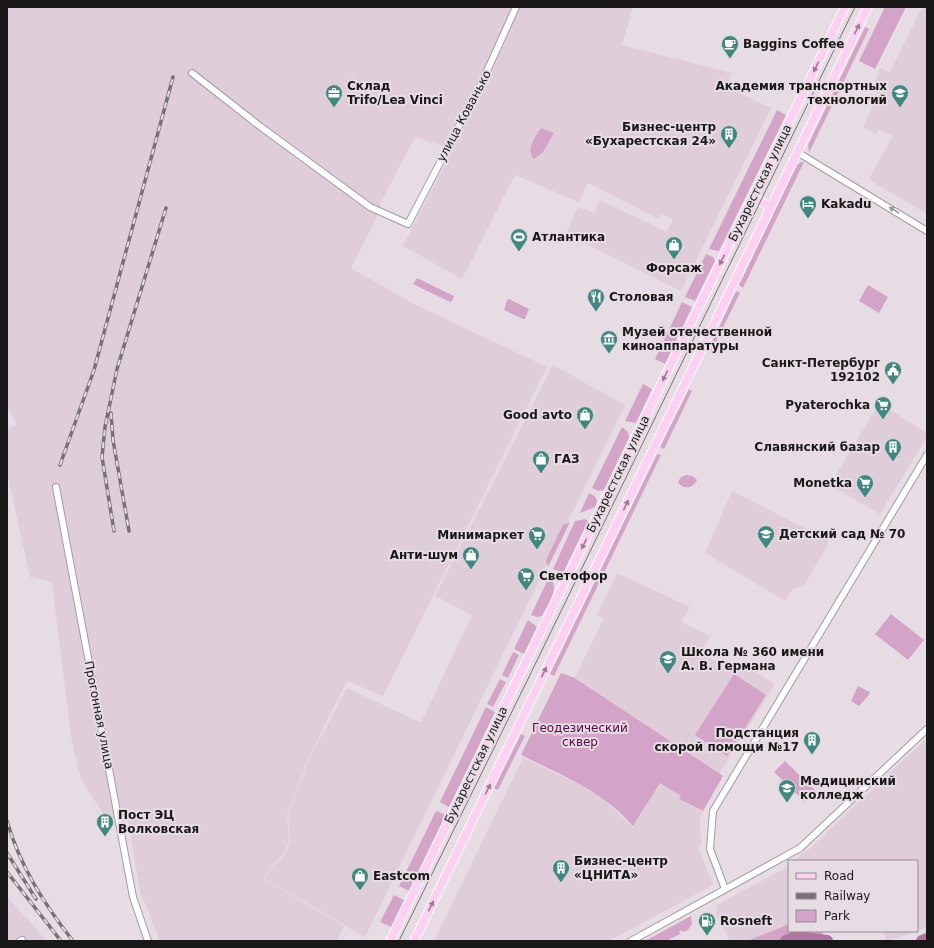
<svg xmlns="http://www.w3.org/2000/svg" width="934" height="948" font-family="'DejaVu Sans',sans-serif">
  <rect width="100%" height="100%" fill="#e7dce4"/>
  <path fill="#dfcdda" d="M7 7H512L482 73 443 146 415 137 381 202 378 215 351 268 410 302 547 367 383 696 347 681 308 759 287 816 289 839 286 850 263 878 344 926 337 941H160L140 891 128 822 105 816 86 788 79 773 71 736 52 582 30 577 7 472V429L17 425 7 406Z
    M520 7H633L622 45 732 73 726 87 771 108 681 291 566 234 578 207 594 213 600 200 667 232 673 220 661 214 659 219 588 183 579 202 515 175 462 279 403 246 490 77Z
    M925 7 927 8V214L871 181 870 177 893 136 879 129 876 134 863 127 879 94 870 89 875 83 880 68 890 72 919 13Z
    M553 365 625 405 365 937 264 878 287 851 290 839 288 816 309 759 347 688 421 723 472 615 435 596Z
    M879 403 927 433V437L880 514 830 485Z
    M732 491 828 540V545L803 587 794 588 785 601 705 553Z
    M617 573 690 607 681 622 710 636 701 652 731 671 738 661 775 684 719 774 575 677 604 618 597 615Z
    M925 740 927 742V927L917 931V861H796L800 855 809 849Z
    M523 758 583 786 604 800 633 827 660 783 681 796 679 799 703 812 700 818 701 843 699 850 713 885 609 941H439L435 939Z
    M789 866V924L747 941H730L716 914 717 905Z
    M7 897 31 923 46 941H12L11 939 7 940Z
    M882 931H916L887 941Z"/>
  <path fill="#d4a4c8" d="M885 7H906L875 69 859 61Z
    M865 27 869 29 809 153 808 145Z
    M777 110 786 115 719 251 709 249Z
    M541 128 554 133 543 152 534 159C525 150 535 137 541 128Z
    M801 162H804L743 288 739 285 797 165Z
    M706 254 713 257 715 261 695 301 685 297Z
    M417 278 454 296 452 301 450 302 413 284Z
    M868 285 888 297 879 313 859 301Z
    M736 291 740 293 711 352 708 350Z
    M509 299 529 309 525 319H523L504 310 507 300Z
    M682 302 692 307 665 364 655 359Z
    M643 384 652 389 636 423 625 421Z
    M689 389 692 391 664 449 660 447Z
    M622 427 628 432 629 438 604 490 598 491 592 488Z
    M657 454 661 455 554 676 550 674Z
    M686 475 693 476 697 480C693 489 683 490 678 482L681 477Z
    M589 493C596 496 599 500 595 507L580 513Z
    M585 519 588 521 564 571 560 572 553 569 575 521Z
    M570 522 548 567 546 560 561 529 563 525Z
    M549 577C561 587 548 605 542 616L537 617 531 615Z
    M891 614 924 640 908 660 875 634Z
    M528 620 537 627 524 654 514 649Z
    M513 652 519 655 508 678 502 675Z
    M561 673 575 678 723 776 703 811 679 799 681 796 660 783 633 826C603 791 561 775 521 755Z
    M734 674 766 695 727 756 695 735Z
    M500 679 506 682 493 707 487 704Z
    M858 686 870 692 868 696 859 706 851 701Z
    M486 707 495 712 449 807 440 802Z
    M521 734 525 736 498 790 494 788Z
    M785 761 816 791 805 802 774 772Z
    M436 811 446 815 409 891 399 886Z
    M394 895 404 900 391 927 380 922Z
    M691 916 692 924 688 930 683 932 682 930 679 932 680 934 666 941H645Z
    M789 924V931L822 932 826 941H747Z"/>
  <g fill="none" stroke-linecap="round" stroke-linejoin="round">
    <path stroke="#ae76a0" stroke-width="12" d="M786 941 797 937 827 941
      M922 941 927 939"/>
    <g stroke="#a49aa1" stroke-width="8">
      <path id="minor" d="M192 73 261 127 370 207 408 224 483 80 516 7
        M797 152 927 231
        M56 487 133 897 148 941
        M725 889 710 849 713 811 927 455
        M20 941 22 940
        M631 941 800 848 927 729"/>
    </g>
    <g stroke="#fff" stroke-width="10">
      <path id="major" d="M753 198 771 207
        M390 941 845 7
        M414 941 868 7"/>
    </g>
    <use href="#minor" stroke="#fff" stroke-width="6"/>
    <use href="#major" stroke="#ffd0f3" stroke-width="8"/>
    <path stroke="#787176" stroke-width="1" d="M399 941 527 681 855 7"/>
    <g stroke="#787176" stroke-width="3.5">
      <path id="rail" d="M111 413 113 440 129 531
        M60 465 94 370 173 77
        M114 531 102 457 105 427 117 369 166 208
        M7 821C20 866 44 904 73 941
        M7 853 36 899
        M7 872 61 941"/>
    </g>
    <use href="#rail" stroke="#e7dce4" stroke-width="2" stroke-dasharray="6" stroke-linecap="butt"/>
  </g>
  <defs><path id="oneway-solid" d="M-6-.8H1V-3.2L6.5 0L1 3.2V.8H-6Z"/></defs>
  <g fill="#987d91">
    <use href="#oneway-solid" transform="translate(857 29) rotate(-64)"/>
    <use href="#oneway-solid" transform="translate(816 67) rotate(116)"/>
    <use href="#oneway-solid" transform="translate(722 260) rotate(116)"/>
    <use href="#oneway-solid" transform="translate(665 376) rotate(116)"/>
    <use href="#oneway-solid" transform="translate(626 505) rotate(-64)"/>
    <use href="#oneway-solid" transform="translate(584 544) rotate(116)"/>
    <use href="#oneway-solid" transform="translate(544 672) rotate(-64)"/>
    <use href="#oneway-solid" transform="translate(488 789) rotate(-64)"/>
    <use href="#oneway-solid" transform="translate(431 906) rotate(-64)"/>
  </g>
  <use fill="#989798" href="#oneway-solid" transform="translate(894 210) rotate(-149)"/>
  <defs>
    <g id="cafe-pin" transform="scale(0.9)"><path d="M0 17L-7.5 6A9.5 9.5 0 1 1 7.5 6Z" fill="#418780" stroke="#e7dce4"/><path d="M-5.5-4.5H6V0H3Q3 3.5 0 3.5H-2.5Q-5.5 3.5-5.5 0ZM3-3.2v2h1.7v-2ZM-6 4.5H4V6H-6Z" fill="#fff"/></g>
    <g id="office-pin" transform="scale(0.9)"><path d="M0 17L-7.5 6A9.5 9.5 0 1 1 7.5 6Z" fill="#418780" stroke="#e7dce4"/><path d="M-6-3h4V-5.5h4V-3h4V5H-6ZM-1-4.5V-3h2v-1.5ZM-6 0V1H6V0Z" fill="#fff"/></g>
    <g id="university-pin" transform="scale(0.9)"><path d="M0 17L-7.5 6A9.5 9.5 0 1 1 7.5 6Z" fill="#418780" stroke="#e7dce4"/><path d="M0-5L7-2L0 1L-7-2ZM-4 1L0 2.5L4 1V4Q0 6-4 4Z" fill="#fff"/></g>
    <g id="building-pin" transform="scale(0.9)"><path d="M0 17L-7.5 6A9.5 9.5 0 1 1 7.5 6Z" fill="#418780" stroke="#e7dce4"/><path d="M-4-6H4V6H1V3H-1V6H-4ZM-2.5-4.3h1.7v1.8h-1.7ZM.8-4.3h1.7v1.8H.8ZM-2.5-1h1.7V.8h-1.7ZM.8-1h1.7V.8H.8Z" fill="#fff"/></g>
    <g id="hotel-pin" transform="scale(0.9)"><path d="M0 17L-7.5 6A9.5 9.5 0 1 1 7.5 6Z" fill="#418780" stroke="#e7dce4"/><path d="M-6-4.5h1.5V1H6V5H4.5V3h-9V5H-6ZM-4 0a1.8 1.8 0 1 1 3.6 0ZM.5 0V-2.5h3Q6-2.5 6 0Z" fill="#fff"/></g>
    <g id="stadium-pin" transform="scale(0.9)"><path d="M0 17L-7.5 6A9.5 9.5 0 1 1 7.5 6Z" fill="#418780" stroke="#e7dce4"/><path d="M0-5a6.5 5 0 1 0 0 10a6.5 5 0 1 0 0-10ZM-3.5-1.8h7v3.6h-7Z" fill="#fff"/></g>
    <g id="shop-pin" transform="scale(0.9)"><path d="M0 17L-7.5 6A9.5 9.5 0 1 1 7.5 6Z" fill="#418780" stroke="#e7dce4"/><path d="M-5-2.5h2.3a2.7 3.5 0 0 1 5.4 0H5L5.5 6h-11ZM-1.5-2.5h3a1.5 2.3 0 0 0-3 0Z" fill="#fff"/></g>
    <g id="restaurant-pin" transform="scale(0.9)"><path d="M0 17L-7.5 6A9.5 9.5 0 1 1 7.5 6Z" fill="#418780" stroke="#e7dce4"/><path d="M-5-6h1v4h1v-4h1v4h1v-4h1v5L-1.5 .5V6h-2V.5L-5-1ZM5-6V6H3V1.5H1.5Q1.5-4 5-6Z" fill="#fff"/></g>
    <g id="museum-pin" transform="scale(0.9)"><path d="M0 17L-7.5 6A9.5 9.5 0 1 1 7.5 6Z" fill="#418780" stroke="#e7dce4"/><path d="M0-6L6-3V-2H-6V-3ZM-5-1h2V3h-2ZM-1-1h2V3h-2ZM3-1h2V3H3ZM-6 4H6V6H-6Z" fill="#fff"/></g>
    <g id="civic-pin" transform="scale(0.9)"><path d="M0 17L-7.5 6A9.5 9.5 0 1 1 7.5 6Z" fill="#418780" stroke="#e7dce4"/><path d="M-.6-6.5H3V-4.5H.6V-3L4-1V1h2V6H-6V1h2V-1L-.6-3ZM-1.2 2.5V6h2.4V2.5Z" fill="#fff"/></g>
    <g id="supermarket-pin" transform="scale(0.9)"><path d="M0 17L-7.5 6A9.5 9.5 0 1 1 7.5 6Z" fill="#418780" stroke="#e7dce4"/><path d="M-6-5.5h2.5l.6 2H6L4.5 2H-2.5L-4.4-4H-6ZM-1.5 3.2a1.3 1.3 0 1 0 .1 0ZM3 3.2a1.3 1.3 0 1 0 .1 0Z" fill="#fff"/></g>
    <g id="school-pin" transform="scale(0.9)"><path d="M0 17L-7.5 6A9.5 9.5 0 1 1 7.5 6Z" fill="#418780" stroke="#e7dce4"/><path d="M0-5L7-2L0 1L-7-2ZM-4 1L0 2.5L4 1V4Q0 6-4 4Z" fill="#fff"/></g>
    <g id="fuel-pin" transform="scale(0.9)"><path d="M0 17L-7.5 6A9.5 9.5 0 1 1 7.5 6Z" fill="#418780" stroke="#e7dce4"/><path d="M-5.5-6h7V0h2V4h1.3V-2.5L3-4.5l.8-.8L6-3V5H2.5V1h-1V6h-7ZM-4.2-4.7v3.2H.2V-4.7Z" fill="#fff"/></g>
  </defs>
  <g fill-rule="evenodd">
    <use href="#cafe-pin" x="730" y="44"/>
    <use href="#office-pin" x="334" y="93"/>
    <use href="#university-pin" x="900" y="93"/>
    <use href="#building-pin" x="729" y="134"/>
    <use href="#hotel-pin" x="808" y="204"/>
    <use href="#stadium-pin" x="519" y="237"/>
    <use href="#shop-pin" x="674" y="245"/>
    <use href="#restaurant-pin" x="596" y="297"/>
    <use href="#museum-pin" x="609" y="339"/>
    <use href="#civic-pin" x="893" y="370"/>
    <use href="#supermarket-pin" x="883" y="405"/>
    <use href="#shop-pin" x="585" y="415"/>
    <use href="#building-pin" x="893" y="447"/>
    <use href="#shop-pin" x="541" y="459"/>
    <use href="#supermarket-pin" x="865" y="483"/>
    <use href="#school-pin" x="766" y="534"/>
    <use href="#supermarket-pin" x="537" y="535"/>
    <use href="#shop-pin" x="471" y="555"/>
    <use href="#supermarket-pin" x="526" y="576"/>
    <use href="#school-pin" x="668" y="659"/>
    <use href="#building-pin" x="812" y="740"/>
    <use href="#university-pin" x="787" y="788"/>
    <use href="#building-pin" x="105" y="822"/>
    <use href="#building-pin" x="561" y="868"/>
    <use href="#shop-pin" x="360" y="876"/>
    <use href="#fuel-pin" x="707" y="921"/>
  </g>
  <g text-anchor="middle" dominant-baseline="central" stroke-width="4" stroke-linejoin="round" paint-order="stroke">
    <g font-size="12" font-weight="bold" fill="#1a1719" stroke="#e7dce4" text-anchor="start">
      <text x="743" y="44">Baggins Coffee</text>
      <text x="347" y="86">Склад<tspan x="347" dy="14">Trifo/Lea Vinci</tspan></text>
      <text x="887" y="86" text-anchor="end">Академия транспортных<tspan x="887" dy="14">технологий</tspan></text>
      <text x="716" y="127" text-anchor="end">Бизнес-центр<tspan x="716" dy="14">«Бухарестская 24»</tspan></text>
      <text x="821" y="204">Kakadu</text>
      <text x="532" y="237">Атлантика</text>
      <text x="674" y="268" text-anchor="middle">Форсаж</text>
      <text x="609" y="297">Столовая</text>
      <text x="622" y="332">Музей отечественной<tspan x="622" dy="14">киноаппаратуры</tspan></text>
      <text x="880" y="363" text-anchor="end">Санкт-Петербург<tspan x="880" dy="14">192102</tspan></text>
      <text x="870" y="405" text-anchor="end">Pyaterochka</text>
      <text x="572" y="415" text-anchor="end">Good avto</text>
      <text x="880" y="447" text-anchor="end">Славянский базар</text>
      <text x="554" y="459">ГАЗ</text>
      <text x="852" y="483" text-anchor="end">Monetka</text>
      <text x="779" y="534">Детский сад № 70</text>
      <text x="524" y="535" text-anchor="end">Минимаркет</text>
      <text x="458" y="555" text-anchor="end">Анти-шум</text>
      <text x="539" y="576">Светофор</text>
      <text x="681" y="652">Школа № 360 имени<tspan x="681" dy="14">А. В. Германа</tspan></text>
      <text x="799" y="733" text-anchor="end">Подстанция<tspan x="799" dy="14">скорой помощи №17</tspan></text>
      <text x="800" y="781">Медицинский<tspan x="800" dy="14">колледж</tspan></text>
      <text x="118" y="815">Пост ЭЦ<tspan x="118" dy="14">Волковская</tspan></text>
      <text x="574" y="861">Бизнес-центр<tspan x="574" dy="14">«ЦНИТА»</tspan></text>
      <text x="373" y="876">Eastcom</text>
      <text x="720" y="921">Rosneft</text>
    </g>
    <g font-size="12" fill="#1a1719" stroke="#e7dce4">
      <text transform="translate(464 116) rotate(-62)">улица Кованько</text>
      <text transform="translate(760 183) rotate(-64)">Бухарестская улица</text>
      <text transform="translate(618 474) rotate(-64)">Бухарестская улица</text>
      <text transform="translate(99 715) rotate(79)">Прогонная улица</text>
      <text transform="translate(476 765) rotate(-64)">Бухарестская улица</text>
    </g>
    <g font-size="12" fill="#4f0943" stroke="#e7dce4">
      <text x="580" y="728">Геодезический<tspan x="580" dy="14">сквер</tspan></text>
    </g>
  </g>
  <rect width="934" height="948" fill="none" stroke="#1a1719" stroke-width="16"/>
  <rect x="788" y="860" width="130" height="72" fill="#e7dce4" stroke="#958d93"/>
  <rect x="796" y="873" width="20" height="6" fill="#ffd0f3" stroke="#958d93"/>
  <text x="824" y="880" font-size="12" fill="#1a1719">Road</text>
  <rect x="796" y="893" width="20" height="6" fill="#787176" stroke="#958d93"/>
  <text x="824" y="900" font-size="12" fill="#1a1719">Railway</text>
  <rect x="796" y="910" width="20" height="12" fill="#d4a4c8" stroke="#958d93"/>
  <text x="824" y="920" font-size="12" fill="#1a1719">Park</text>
</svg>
